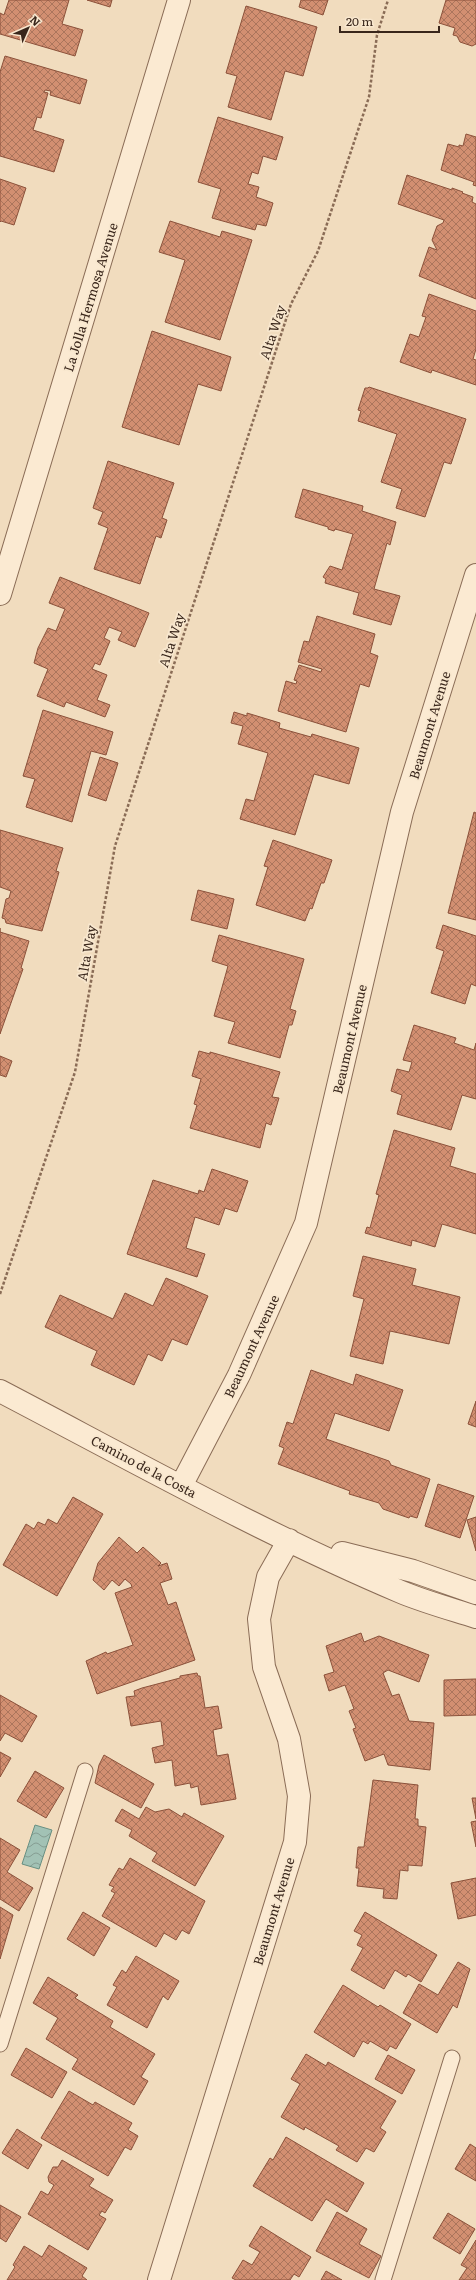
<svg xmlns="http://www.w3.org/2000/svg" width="476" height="2280" font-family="Literata,serif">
  <defs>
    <pattern id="water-waves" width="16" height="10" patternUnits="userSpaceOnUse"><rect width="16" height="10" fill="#a2c2b5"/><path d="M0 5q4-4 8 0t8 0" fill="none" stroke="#859d92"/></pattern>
    <pattern id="building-cross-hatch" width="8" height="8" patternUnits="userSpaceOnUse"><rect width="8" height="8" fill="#d28f71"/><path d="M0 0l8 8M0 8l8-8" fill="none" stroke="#ab755c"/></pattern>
  </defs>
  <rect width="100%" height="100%" fill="#f1dcbe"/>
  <path fill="url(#water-waves)" stroke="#699082" d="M35 1825 52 1830 39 1869 22 1864Z"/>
  <path fill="url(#building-cross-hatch)" stroke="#8b513a" d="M9 0H69L62 24 83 30 75 56 0 34V13L4 15Z
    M87 0H112L110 7Z
    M301 0H328L323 15 299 7Z
    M446 0H476V44L472 46 460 42 457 36 453 35 455 28 439 23Z
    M246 6 317 27 303 76 285 71 271 120 228 107 237 76 226 73Z
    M5 56 87 80 80 104 50 95 51 91 45 90 44 92 48 93 41 118 37 117 33 130 64 140 54 172 0 156V72Z
    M218 117 283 137 276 160 263 156 258 174 252 172 248 184 259 187 256 197 273 203 266 226 257 224 255 230 212 218 221 189 198 182Z
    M466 134 476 137V186L473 185 474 182 441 170 448 144 459 147V145L463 146Z
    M407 175 452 190V188L463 192 462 193 473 197 472 202 476 204V299L419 276 429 247 437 250 432 240 437 226 443 223 444 220 398 204Z
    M0 179 26 188 14 225 1 221 0 222Z
    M170 221 220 237 222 231 252 240 220 340 165 322 185 260 159 252Z
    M429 294 476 311V349L473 359 476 360V385L432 370 431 373 400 362 410 334 419 337 426 317 422 316Z
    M152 331 231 357 221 391 198 384 179 445 122 427Z
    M369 387 466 419 451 464 444 462 425 517 396 508 402 489 381 482 397 434 358 421 361 411 358 410 365 388H368Z
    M108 461 174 483 162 518 167 520 161 538 156 536 140 584 94 569 108 528 98 524 103 512 93 508Z
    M303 489 363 506 362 511 396 522 390 545 387 543 374 589 400 596 391 625 353 614 359 593 325 583 326 579 323 577 330 566 342 570 353 534 335 529 334 531 328 529V527L295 517Z
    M60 577 149 613 135 647 118 640 122 632 109 627 104 638 110 641 100 665 95 663 92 669 107 675 97 700 110 705 105 717 66 702 64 707 37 696 48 669 34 663 38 648 48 628 56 631 65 609 49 603Z
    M317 616 375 634 370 653 378 656 369 687 360 684 346 732 278 711 286 681 296 684 297 681 294 680 299 665 321 672 322 669 298 662 304 641 309 642Z
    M43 710 113 732 106 755 91 751 72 822 26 807 35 779 23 776Z
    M234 712 247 716V713L280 723 279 728 311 737 312 734 359 748 349 784 314 774 295 835 240 819 246 799 254 801 268 753 238 744 243 726 231 723Z
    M100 757 118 763 106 801 88 795Z
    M474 812 476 813V920L448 913Z
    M0 830 63 848 56 871 59 872 42 931 6 923 5 919 2 918 6 899 9 898 11 891 0 887Z
    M273 840 332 860 324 883H321L312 909 310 908 305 921 256 905 268 867 264 866Z
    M198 890 234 899 227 929 191 920Z
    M443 925 476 936V986L471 984 465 1004 431 993 444 951 436 948Z
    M0 928V932L29 941 21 968 23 969 0 1034Z
    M219 935 304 959 290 1009 296 1011 292 1025H289L280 1058 228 1043 235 1022 214 1016 228 966 212 961Z
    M414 1025 456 1038 454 1043 474 1050 476 1043V1099L462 1095 451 1130 397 1114 402 1095 391 1091 397 1069 409 1072 412 1062 403 1060Z
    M199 1051 210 1054V1052L280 1072 272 1097 279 1098 271 1125 266 1123 260 1148 190 1128 197 1105 194 1104 201 1079 192 1076Z
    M0 1056 12 1061 6 1077 0 1075Z
    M394 1130 455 1148 450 1166 476 1174V1234L442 1224 435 1247 412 1240 411 1246 365 1233 367 1227 370 1228 379 1195 376 1194Z
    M212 1169 248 1181 237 1212 225 1208 219 1225 195 1217 186 1248 205 1254 197 1277 127 1254 153 1180 198 1194 199 1190 204 1192Z
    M363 1256 416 1269 412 1285 460 1297 449 1344 390 1331 383 1364 350 1356 364 1299 353 1296Z
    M166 1278 208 1296 187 1345 172 1339 162 1361 148 1354 134 1385 91 1365 97 1351 45 1327 60 1295 113 1319 125 1293 153 1306Z
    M311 1370 353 1385 356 1374 403 1390 389 1431 335 1413 326 1439 389 1461 391 1465 430 1479 417 1518 410 1516 409 1518 383 1509 379 1503 349 1494 350 1491 278 1464 284 1448 279 1446 287 1422 293 1424Z
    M476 1401V1427L468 1424Z
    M438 1484 474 1496 460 1538 425 1526Z
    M73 1497 103 1514 57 1596 3 1565 26 1524 34 1529 38 1522 45 1525 48 1519 57 1524Z
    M476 1517V1551L467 1520Z
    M119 1537 137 1553 143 1547 161 1563 158 1566 167 1563 172 1579 160 1583 168 1605 176 1602 195 1660 97 1694 86 1661 106 1652 107 1654 133 1645 115 1593 132 1587 131 1584 125 1579 119 1586 112 1580 104 1590 93 1580 98 1563Z
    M361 1633 364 1642 379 1636 429 1655 419 1682 388 1670 383 1673 392 1696 399 1694 409 1721 434 1723 430 1770 388 1765 384 1754 365 1761 353 1729 356 1728 349 1711 354 1709 345 1685 329 1691 324 1675 334 1672 326 1646Z
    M197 1673 198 1676H200L205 1708 218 1706 222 1728 213 1730 217 1756 228 1754 236 1799 201 1805 198 1786 191 1788 190 1783 175 1786 172 1760 155 1763 152 1748 164 1745 161 1721 131 1726 126 1697 135 1696 134 1691 142 1688 180 1678V1676Z
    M476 1679V1715L444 1716V1680Z
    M0 1695 37 1716 22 1742 5 1733 0 1741Z
    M0 1752 11 1758 0 1777Z
    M104 1755 154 1784 141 1808 95 1783 99 1765Z
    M35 1771 64 1788 46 1818 17 1801Z
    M373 1780 418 1785 415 1819H418V1826L426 1827 422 1866 408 1865V1871L400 1870 397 1899 383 1898 384 1889 357 1886 359 1868H356L358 1847H364Z
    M472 1798H476V1819Z
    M146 1807 155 1812 169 1809 182 1817 184 1813 224 1836 195 1886 152 1861 157 1853 129 1836 132 1830 115 1821 122 1809 139 1819Z
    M476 1821V1847L471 1822Z
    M0 1838 20 1850 7 1872 33 1888 19 1911 0 1899Z
    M130 1858 205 1901 189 1934 182 1930 176 1940 164 1933 156 1947 102 1916 115 1893 111 1891 114 1887 109 1885 119 1868 123 1870Z
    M476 1878V1915L458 1919 451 1883Z
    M0 1907 13 1915 0 1959Z
    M83 1912 110 1928 94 1956 67 1939Z
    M365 1912 437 1955 421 1982 408 1974 406 1977 395 1970 384 1989 351 1970 363 1948 357 1945 362 1935 354 1931Z
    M136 1956 179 1981 168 2000 163 1996 147 2028 107 2005 117 1987 113 1985 122 1970 126 1973Z
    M458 1962 470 1969 457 2008 453 2005 437 2033 403 2013 419 1984 438 1995Z
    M48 1977 78 1995 75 1998 113 2021 110 2027 155 2054 141 2077 148 2081 134 2105 72 2069 78 2059 46 2039 58 2018 33 2003Z
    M343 1985 378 2007 380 2005 411 2024 396 2049 390 2046 387 2051 370 2041 368 2044 363 2041 354 2057 314 2032Z
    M26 2048 67 2072 52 2098 11 2075Z
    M306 2054 326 2066 328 2062 396 2101 380 2128 386 2132 374 2152 366 2148 357 2162 336 2150 339 2146 305 2127 304 2130 281 2117 300 2084 291 2079Z
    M388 2055 415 2070 402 2094 375 2079Z
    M69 2091 93 2105 95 2102 132 2123 128 2130 138 2136 131 2150 125 2147 108 2176 41 2138Z
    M17 2129 42 2145 28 2169 2 2153Z
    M286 2137 364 2183 347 2212 326 2199 312 2221 253 2186 270 2158 273 2160Z
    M470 2144 476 2148V2181L455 2169Z
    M62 2160 94 2179 89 2186 113 2200 105 2213 102 2211 99 2215 106 2219 88 2250 28 2214 41 2191 48 2195 54 2185 49 2182 48 2177 53 2167H58Z
    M0 2205 21 2217 6 2242 0 2238Z
    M337 2212 367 2229 359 2244 381 2256 369 2278 316 2251Z
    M448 2213 475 2229 460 2254 433 2238Z
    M261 2226 311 2257 299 2277 294 2274 290 2280H236L232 2278 243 2260 252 2265 260 2252 249 2246Z
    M476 2240V2280H459L467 2268 461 2265Z
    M49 2245 87 2268 82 2276 87 2280H7L15 2267 13 2265 24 2246 42 2257Z
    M326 2271 342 2280H321Z"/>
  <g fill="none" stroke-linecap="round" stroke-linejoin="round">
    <g stroke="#8a6c56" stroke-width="17">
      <path id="lane" d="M0 2044 85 1771
        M383 2280 452 2058"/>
    </g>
    <g stroke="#8a6c56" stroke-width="24">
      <path id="street" d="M0 594 179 0
        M0 1391C132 1460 264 1534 401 1592 425 1602 451 1609 476 1617
        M181 1486 239 1375 306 1223 402 812 476 575
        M342 1553 413 1571 476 1593
        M159 2280 295 1842 299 1796 289 1739 264 1667 259 1619 268 1577 289 1540"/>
    </g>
    <path stroke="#8a6c56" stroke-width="2.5" stroke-dasharray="3 2" stroke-linecap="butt" d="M0 1294 75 1072 115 846 291 304 318 251 369 97 377 35 388 0"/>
    <use href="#lane" stroke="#fbead2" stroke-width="15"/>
    <use href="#street" stroke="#fbead2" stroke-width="22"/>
  </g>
  <g text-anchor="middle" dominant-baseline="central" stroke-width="3.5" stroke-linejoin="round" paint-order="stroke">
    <g font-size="13" fill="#39261b" stroke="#f8e7ce">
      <text transform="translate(90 297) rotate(-73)">La Jolla Hermosa Avenue</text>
      <text transform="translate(272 332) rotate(-72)">Alta Way</text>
      <text transform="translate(171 640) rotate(-72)">Alta Way</text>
      <text transform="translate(429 725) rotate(-73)">Beaumont Avenue</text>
      <text transform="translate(86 953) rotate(-80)">Alta Way</text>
      <text transform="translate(349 1039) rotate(-77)">Beaumont Avenue</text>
      <text transform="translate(251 1346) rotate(-65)">Beaumont Avenue</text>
      <text transform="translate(144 1466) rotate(28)">Camino de la Costa</text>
      <text transform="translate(273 1911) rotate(-73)">Beaumont Avenue</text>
    </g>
  </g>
  <g transform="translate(28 28) rotate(45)" stroke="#f8e7ce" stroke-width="3" paint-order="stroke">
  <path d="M0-3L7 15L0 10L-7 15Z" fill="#39261b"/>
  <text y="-6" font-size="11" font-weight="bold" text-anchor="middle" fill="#39261b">N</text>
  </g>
  <path d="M340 26v6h99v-6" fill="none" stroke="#39261b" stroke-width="2"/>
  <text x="346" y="26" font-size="12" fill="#39261b" stroke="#f8e7ce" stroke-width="3" paint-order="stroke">20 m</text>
</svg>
